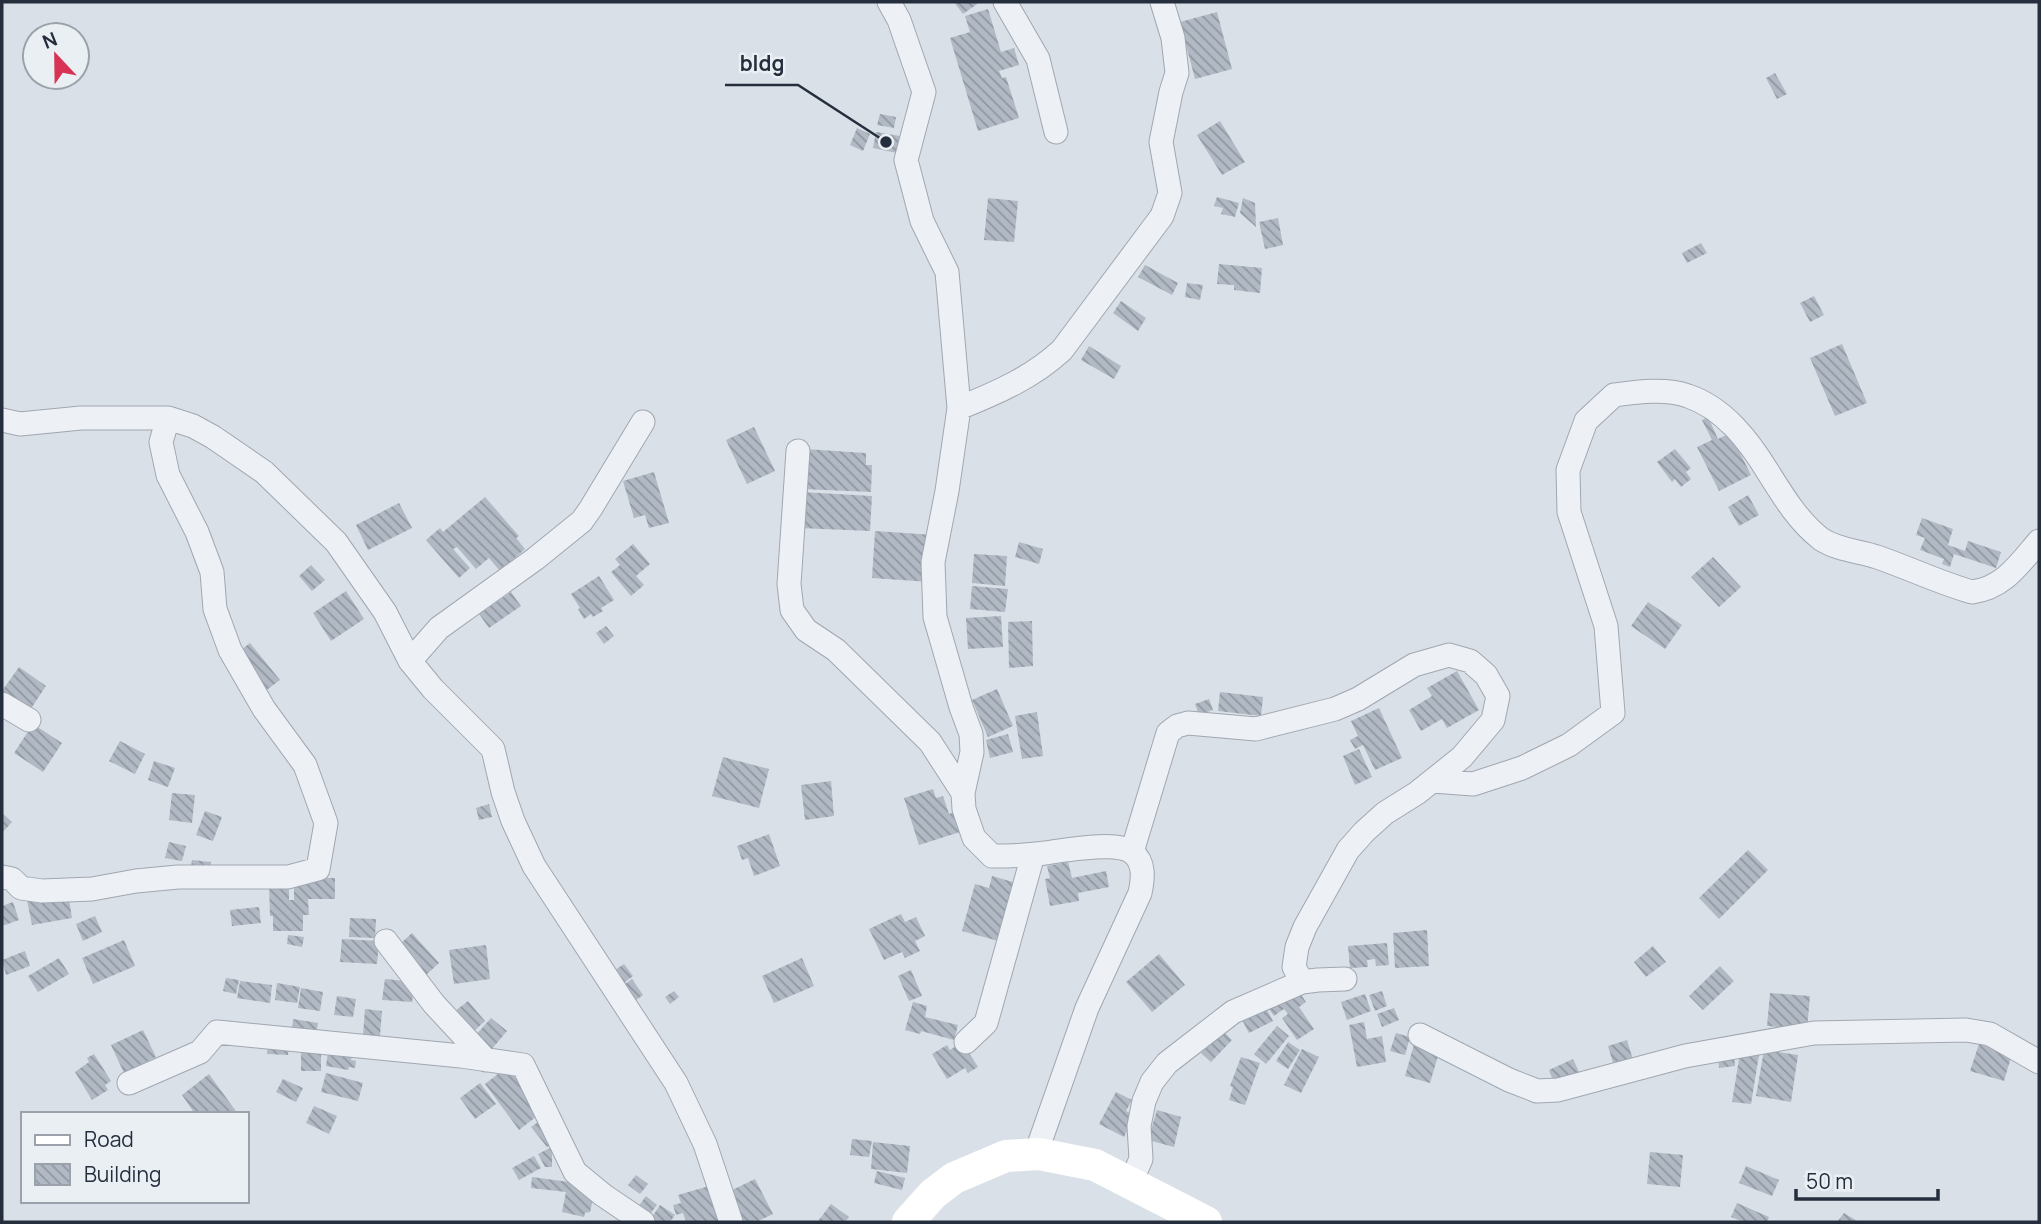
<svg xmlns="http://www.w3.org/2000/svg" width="2041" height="1224" font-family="Manrope,sans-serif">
  <defs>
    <pattern id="building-back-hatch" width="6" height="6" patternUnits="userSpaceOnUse" patternTransform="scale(1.75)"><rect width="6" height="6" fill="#b1b9c4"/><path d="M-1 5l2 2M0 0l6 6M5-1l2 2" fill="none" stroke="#9097a0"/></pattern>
  </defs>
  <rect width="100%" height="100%" fill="#dae0e7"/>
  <path fill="url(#building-back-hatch)" d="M954 2H980L963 14Z
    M988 9 1001 52 1014 48 1019 65 999 71 1002 78 1006 77 1019 118 978 131 950 38 970 32 965 16Z
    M1217 12 1232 69 1195 79 1180 22Z
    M1775 73 1787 94 1777 99 1766 78Z
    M880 114 896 117 894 128 877 125Z
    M1220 121 1245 162 1222 175 1197 135Z
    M857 128 870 134 863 151 850 145Z
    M876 132 900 136 897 153 873 148Z
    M1217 197 1239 203 1235 217 1221 214 1223 208 1214 206Z
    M988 198 1018 201 1014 242 984 240Z
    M1243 198 1255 203 1256 227 1240 213Z
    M1278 218 1283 245 1265 249 1259 222Z
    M1701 243 1707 253 1687 263 1682 253Z
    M1219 264 1262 268 1260 293 1234 290V285L1217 284Z
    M1145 265 1178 283 1172 295 1138 277Z
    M1187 283 1203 285 1200 300 1185 297Z
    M1814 296 1824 315 1810 322 1800 303Z
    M1121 301 1146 318 1138 331 1113 313Z
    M1842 344 1867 403 1835 416 1810 358Z
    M1089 346 1121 366 1114 379 1081 360Z
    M1708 417 1718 439 1730 433 1751 475 1719 491 1697 447 1712 440 1702 420Z
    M754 427 775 471 747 484 726 440Z
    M804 449 866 453V465H872L871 492 802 489Z
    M1675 449 1691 468 1686 472 1691 479 1681 487 1675 479 1672 482 1657 462Z
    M654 472 669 523 649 528 645 515 634 518 623 481Z
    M801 492 872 496 870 531 799 528Z
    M1748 495 1759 515 1739 526 1728 507Z
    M485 497 519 536 516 538 525 549 500 571 489 558 476 569 457 547 453 549 470 568 459 578 426 540 440 528 443 532Z
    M399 503 412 528 368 550 356 525Z
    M1922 518 1953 529 1948 545 1965 551 1968 541 2001 552 1996 568 1954 554 1950 567 1942 564 1944 559 1920 550 1925 538 1916 535Z
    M875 531 934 535 930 582 872 578Z
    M1019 542 1043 549 1039 564 1015 557Z
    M633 544 650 564 636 576 644 585 631 596 611 572 620 565 615 559Z
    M974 554 1007 556 1005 586 972 583Z
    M1713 557 1741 587 1719 607 1691 577Z
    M311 565 325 580 312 591 299 576Z
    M599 576 614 600 601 608 603 611 593 617 591 614 584 619 578 609 580 608 571 594Z
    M972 586 1008 589 1005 612 970 609Z
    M346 591 364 619 331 641 313 613Z
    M511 592 521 606 489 628 479 614Z
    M1648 602 1682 625 1665 649 1631 626Z
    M1001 616 1003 647 968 649 966 618Z
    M1032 621 1033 666 1009 668 1008 622Z
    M606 626 614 636 604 644 596 633Z
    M250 643 280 680 264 692 234 655Z
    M19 667 46 686 30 710 2 691Z
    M1457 671 1479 710 1447 728 1442 719 1421 731 1409 710 1432 696 1427 688Z
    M997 689 1013 726 988 737 972 700Z
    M1220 692 1263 697 1261 716 1218 711Z
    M1209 699 1213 710 1199 715 1195 704Z
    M1379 708 1402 758 1375 770 1363 745 1355 749 1350 740 1358 736 1351 721Z
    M1037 712 1043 756 1022 759 1015 716Z
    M33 724 62 743 43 772 14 753Z
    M1008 734 1013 752 990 758 986 740Z
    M120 741 145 754 135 774 109 761Z
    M1359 749 1372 777 1355 785 1343 756Z
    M723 757 769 769 759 808 712 796Z
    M154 761 175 768 168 787 148 780Z
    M831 781 834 816 805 820 801 785Z
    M933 789 936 798 943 796 949 814 954 812 960 832 919 845 904 798Z
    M172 793 195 795 192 823 169 820Z
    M489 804 492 817 479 820 476 808Z
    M205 811 222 817 213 841 196 835Z
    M2 813 12 822 2 833Z
    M769 834 780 866 754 876 748 858 742 860 737 846Z
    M169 842 186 846 182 861 165 858Z
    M1748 850 1768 870 1719 919 1699 898Z
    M192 860 211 862 209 876 190 873Z
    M1068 862 1072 878 1106 871 1109 887 1078 893 1079 901 1050 906 1045 879 1050 878 1047 866Z
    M992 876 1020 884 1002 942 962 931 975 884 989 888Z
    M294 878H335V899H308L309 915H303V931H273V916H270L269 884 289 883V900H294Z
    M68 893 72 918 32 925 27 900Z
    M13 902 19 920 2 926V906Z
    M259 907 261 923 232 926 230 910Z
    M901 914 905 922 916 917 925 936 915 941 920 951 905 958 902 952 884 960 869 929Z
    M95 916 102 932 83 941 76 924Z
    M350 918 376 919 375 938 349 937Z
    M1427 930 1429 966 1395 968 1393 933Z
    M412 933 439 963 426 975 399 945Z
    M288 935 304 937 302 947 287 944Z
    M342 939 379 941 377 964 340 962Z
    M124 940 135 966 93 984 82 958Z
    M1387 943 1389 965 1376 966 1375 959 1367 960 1368 967 1350 968 1348 946Z
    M486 945 490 979 454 984 449 950Z
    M1653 946 1666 962 1646 977 1634 962Z
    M25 951 30 966 6 975 2 960Z
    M1159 954 1185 985 1152 1012 1126 982Z
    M59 958 69 974 38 992 28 976Z
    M802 958 814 986 774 1003 762 976Z
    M624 964 633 976 621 985 612 972Z
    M1720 966 1734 981 1703 1010 1689 996Z
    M911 970 922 996 909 1001 898 976Z
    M226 978 239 980 236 994 223 991Z
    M385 979 415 982 412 1002 382 1000Z
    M632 979 643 995 632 1003 621 987Z
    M240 981 272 985 270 1003 237 998Z
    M277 983 300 987 297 1003 275 1000Z
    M301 988 323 992 320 1011 298 1008Z
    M1297 989 1306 1002 1299 1007 1314 1029 1297 1040 1282 1018 1288 1014 1284 1009 1274 1016 1269 1009Z
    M674 991 679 997 670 1004 665 997Z
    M1382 991 1387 1006 1375 1011 1369 995Z
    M1770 993 1810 996 1807 1029 1767 1026Z
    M1365 994 1371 1011 1347 1020 1341 1002Z
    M337 996 356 999 353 1017 334 1015Z
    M468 1001 485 1021 473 1032 455 1011Z
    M913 1002 927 1006 925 1017 958 1025 954 1040 921 1031 920 1034 905 1030Z
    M1265 1006 1273 1021 1249 1033 1241 1018Z
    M1394 1008 1399 1020 1382 1027 1377 1014Z
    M365 1009 382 1011 380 1036 363 1035Z
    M491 1018 507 1031 491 1050 475 1036Z
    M293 1019 318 1023 316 1034 292 1030Z
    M1364 1022 1367 1039 1382 1036 1386 1062 1357 1067 1349 1025Z
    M1277 1026 1289 1036 1266 1064 1254 1054Z
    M143 1030 156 1057 124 1073 111 1045Z
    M1222 1030 1232 1040 1211 1062 1201 1053Z
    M1396 1033 1410 1037 1405 1055 1390 1051Z
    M1627 1040 1633 1060 1614 1066 1608 1046Z
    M1415 1041 1440 1049 1430 1083 1405 1076Z
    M268 1042 289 1044 288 1055 267 1054Z
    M962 1042 978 1067 968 1073 965 1068 947 1079 932 1054 947 1045 950 1050Z
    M1288 1042 1300 1050 1288 1069 1276 1061Z
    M1979 1044 2012 1054 2004 1081 1970 1071Z
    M301 1049 321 1050V1071H301Z
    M1302 1049 1319 1057 1301 1093 1284 1085Z
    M1764 1050 1798 1055 1791 1102 1756 1096Z
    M328 1052 352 1056 351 1060 356 1061 355 1068 349 1067 348 1070 326 1066Z
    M1740 1053 1759 1055 1751 1104 1732 1102Z
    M94 1054 111 1081 105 1085 108 1090 92 1100 75 1072 89 1062 87 1058Z
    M1734 1056 1735 1066 1719 1068 1718 1057Z
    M1241 1057 1260 1063 1245 1105 1229 1100 1233 1087 1230 1086Z
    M1573 1059 1579 1072 1554 1083 1549 1070Z
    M511 1064 545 1110 519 1130 485 1084Z
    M326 1073 363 1083 358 1101 321 1092Z
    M209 1074 238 1114H195L182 1095Z
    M283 1079 303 1088 296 1102 276 1092Z
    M480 1083 496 1104 475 1119 460 1098Z
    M1116 1092 1132 1100 1126 1111 1134 1115 1124 1137 1099 1124Z
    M314 1106 337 1116 329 1134 306 1123Z
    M1157 1110 1181 1117 1174 1147 1148 1140Z
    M548 1115 562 1137 547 1147 531 1127Z
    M852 1139 872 1141 869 1157 850 1155Z
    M873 1142 910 1146 907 1173 871 1169Z
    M552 1147V1167H545L538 1154Z
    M1650 1152 1683 1155 1680 1187 1647 1184Z
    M534 1156 541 1168 519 1180 512 1168Z
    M1746 1166 1779 1180 1772 1196 1739 1183Z
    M877 1171 905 1178 902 1190 874 1183Z
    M636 1175 648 1184 640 1194 628 1185Z
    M571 1176 597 1182 590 1212 585 1213 584 1217 562 1212 566 1192 531 1188 532 1177 569 1182Z
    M755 1179 773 1214 756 1222H744L728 1192Z
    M716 1184 726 1222H686L683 1213 676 1215 673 1205 681 1203 678 1195Z
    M646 1196 657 1205 646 1219 635 1211Z
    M1737 1203 1769 1217 1767 1222H1744L1731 1217Z
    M831 1204 849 1217 845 1222 818 1221Z
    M660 1205 675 1215 670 1222H653L650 1220Z
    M1844 1213 1859 1222H1837Z"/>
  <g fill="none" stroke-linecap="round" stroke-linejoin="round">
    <g stroke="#a0a7b1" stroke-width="25">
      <path id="minor" d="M889 2 899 20 924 92 906 160 922 221 947 272 959 408 947 491 933 562 935 617 961 707 971 734 972 752 963 793 964 809 974 838 992 856C1007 856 1021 856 1036 854 1058 852 1116 839 1133 853 1145 863 1143 879 1140 893L1087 1008 1035 1156
        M1005 2 1038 59 1056 132
        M959 408C997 393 1033 377 1062 350L1162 216 1170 193 1161 142 1171 92 1177 73 1173 38 1162 2
        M2 420 20 424 81 418H168
        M798 451 789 584 792 610 806 630 836 650 930 742 963 793
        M410 661 439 628 535 559 582 521 591 508 643 422
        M2 704 29 720
        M1433 781 1473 784 1522 768 1569 745 1613 713 1606 626 1569 512 1568 470 1586 421 1614 395C1637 392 1666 388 1688 396 1724 408 1749 441 1768 472 1783 496 1798 521 1821 539 1837 550 1859 551 1877 557 1909 568 1940 583 1972 592 2004 588 2020 563 2039 541
        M1132 852 1168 733 1177 726 1188 723 1256 729 1335 709 1358 699 1414 665 1449 655 1470 661 1486 675 1498 696 1493 720 1462 757 1417 793 1385 813 1364 832 1348 850 1305 927 1297 947 1294 967 1302 982
        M2 877 12 879 21 888 42 891 92 889 136 881 178 877H288L318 869 326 823 305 765 264 709 230 650 215 609 212 572 197 532 168 475 161 442 168 418 193 426 213 437 264 472 336 542 385 612 410 661 433 689 493 749 503 792 513 821 534 866 676 1083 705 1144 731 1222
        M386 941 434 1004 486 1060
        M1420 1035 1509 1080 1537 1091 1558 1090 1685 1056 1814 1033 1966 1030 1990 1034 2039 1062
        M966 1042 986 1023 1033 855
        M129 1083 200 1052 217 1032 461 1056 523 1065 575 1172 603 1195 643 1222
        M1130 1184 1141 1159 1139 1126 1144 1101 1152 1082 1167 1063 1233 1012 1302 982 1318 980 1345 979"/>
    </g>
    <use href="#minor" stroke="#edf0f5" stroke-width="23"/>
    <path stroke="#fff" stroke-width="32" d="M908 1222 933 1194 954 1178 1006 1156 1039 1154 1095 1165 1206 1222"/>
  </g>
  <path fill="none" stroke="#242e3d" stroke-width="2.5" d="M886 142L798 85H725"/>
  <circle fill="#242e3d" stroke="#eaeff4" stroke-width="2.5" cx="886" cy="142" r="7"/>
  <g font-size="21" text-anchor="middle" font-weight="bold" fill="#242e3d" stroke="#eaeff4" stroke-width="5" stroke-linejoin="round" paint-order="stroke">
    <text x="762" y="71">bldg</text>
  </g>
  <rect width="2041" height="1224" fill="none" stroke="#242e3d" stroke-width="7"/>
  <rect x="21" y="1112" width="228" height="91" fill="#eaeff4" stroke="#9ba2ab" stroke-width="2"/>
  <rect x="35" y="1135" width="35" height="10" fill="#ffffff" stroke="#9ba2ab" stroke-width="2"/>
  <text x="84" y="1147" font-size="21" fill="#242e3d">Road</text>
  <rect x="35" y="1164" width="35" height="21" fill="url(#building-back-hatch)" stroke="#9ba2ab" stroke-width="2"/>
  <text x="84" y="1182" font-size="21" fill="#242e3d">Building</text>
  <g transform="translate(56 56) rotate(338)"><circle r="33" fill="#eaeff4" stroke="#9ba2ab" stroke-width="2"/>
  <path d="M0-5L12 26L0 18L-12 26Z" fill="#d83355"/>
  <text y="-10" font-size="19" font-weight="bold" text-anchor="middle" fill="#242e3d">N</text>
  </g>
  <path d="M1796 1189v10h142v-10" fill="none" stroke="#242e3d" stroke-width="3.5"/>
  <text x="1806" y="1189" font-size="21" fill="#242e3d" stroke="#eaeff4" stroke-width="5" paint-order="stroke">50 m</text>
</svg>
